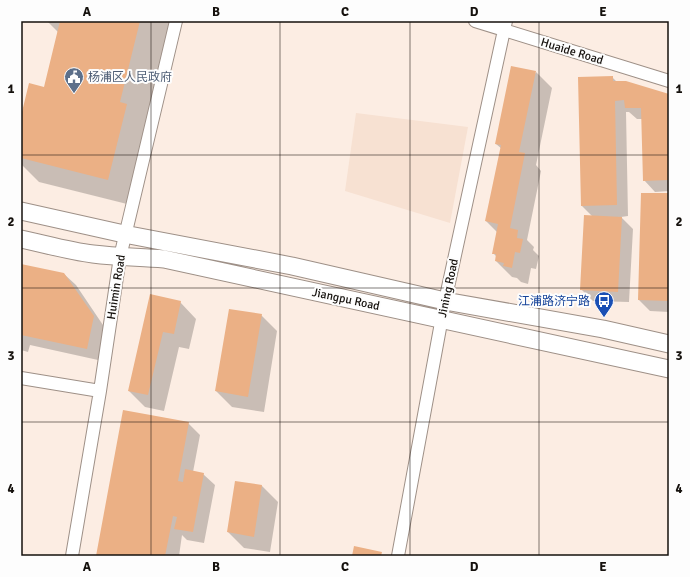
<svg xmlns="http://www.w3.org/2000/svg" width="690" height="577" viewBox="0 0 690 577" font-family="Signika,'Noto Sans SC',sans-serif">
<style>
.built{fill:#f7e1d2}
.shadow{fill:#0003}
.building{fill:#ebb085}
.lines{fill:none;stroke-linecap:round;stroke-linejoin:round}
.street-casing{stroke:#9e9087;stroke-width:14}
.secondary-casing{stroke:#9e9087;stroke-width:19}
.street{stroke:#fff;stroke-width:12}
.secondary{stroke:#fff;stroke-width:17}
.grid{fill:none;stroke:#15110d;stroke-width:1;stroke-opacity:0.55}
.labels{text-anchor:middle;stroke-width:4;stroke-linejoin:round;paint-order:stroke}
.street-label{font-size:12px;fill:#15110d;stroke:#fdfdfd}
.service-label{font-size:12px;fill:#4e5e75;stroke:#fdfdfd;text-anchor:start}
.transit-label{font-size:12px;fill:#164399;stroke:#fdfdfd;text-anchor:end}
.neatline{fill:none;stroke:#15110d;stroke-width:1.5}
.grid-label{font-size:13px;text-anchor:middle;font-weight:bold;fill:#15110d}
</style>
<rect width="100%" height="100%" fill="#fcede3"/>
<path class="built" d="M356 113 468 127 450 223 345 191Z"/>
<path class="shadow" d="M47 21H173L135 206 39 182 21 164V120L45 88 58 32Z
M536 72 552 88 536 165 541 171 527 240 534 247 533 250 539 256 536 269 531 268 528 284 521 282 517 278 512 277 496 261 497 257 493 253 497 232 486 221 502 149 496 144Z
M612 77 617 82 669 95V191L655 192 644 180 642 119H637L629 112H626L628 216 621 217 633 229 629 302 593 301 581 289 592 216 582 206 579 78Z
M669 194V312L650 311 639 300Z
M21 265 64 274 76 285 105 328 98 360 30 345 28 352 21 350Z
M151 296 180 302 196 319 189 349 179 347 164 411 145 407 129 391Z
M261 315 277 331 264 412 232 407 216 391Z
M188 423 200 435 193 472 203 474 215 485 204 543 187 540 182 535 179 556H97Z
M236 482 262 486 278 502 270 552 244 548 228 532Z"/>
<path class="building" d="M60 21H140L120 102 127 104 108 180 21 158V116L29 83 44 87Z
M511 66 536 71 519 152 525 153 510 228 518 230 517 238 523 239 520 253 515 252 512 268 503 266 504 263 495 261 496 254H492L498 224 485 221 501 145 495 144Z
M613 76V81H626L669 94V180L643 181 641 108H625L624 100 615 101 617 205 581 206 578 77Z
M641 193H669V301L638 300Z
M584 215 622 217 618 292 580 290Z
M21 264 64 273 94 316 87 349 21 335Z
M150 294 181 301 174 334 163 332 148 395 128 391Z
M229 309 262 314 248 397 215 391Z
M123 410 189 422 178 481 183 482 185 469 204 473 193 532 174 529 177 517 173 516 165 556H96Z
M235 481 262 485 254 537 227 532Z
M354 546 382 552 381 556H352Z"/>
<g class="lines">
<defs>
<path id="street" d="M475 21 669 81
M21 378 100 391
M72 556 100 391 120 257 176 21
M398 556 445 301 506 21"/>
<path id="secondary" d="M21 211 124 234 292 266 445 301 603 329 669 344
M21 239C45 244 69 251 93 254 117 257 140 257 164 259L669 369"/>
</defs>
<use href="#street" class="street-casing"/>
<use href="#secondary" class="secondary-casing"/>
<use href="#street" class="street"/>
<use href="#secondary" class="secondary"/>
</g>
<path class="grid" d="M151 21V556M280 21V556M410 21V556M539 21V556M21 155H669M21 288H669M21 422H669"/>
<defs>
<symbol id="civic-pin" viewBox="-11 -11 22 30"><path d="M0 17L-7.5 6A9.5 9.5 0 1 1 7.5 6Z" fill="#5c6f8a" stroke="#fdfdfd"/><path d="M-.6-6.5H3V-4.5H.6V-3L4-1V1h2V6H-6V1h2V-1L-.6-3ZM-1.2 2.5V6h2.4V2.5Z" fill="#fff"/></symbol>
<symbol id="bus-pin" viewBox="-11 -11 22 30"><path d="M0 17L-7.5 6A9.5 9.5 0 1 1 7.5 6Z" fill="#1a4fb4" stroke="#fdfdfd"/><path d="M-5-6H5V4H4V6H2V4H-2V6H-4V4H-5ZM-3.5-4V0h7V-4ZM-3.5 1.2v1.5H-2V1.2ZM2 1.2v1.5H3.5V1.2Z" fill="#fff"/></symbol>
</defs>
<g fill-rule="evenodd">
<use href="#civic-pin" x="63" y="66" width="22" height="30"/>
<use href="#bus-pin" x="593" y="290" width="22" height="30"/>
</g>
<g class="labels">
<g class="street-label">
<text transform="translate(572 51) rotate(17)" y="4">Huaide Road</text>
<text transform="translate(116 287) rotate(-81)" y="4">Huimin Road</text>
<text transform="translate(448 288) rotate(-78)" y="4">Jining Road</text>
<text transform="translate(346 299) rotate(12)" y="4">Jiangpu Road</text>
</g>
<g class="service-label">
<text x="88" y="81">杨浦区人民政府</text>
</g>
<g class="transit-label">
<text x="590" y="305">江浦路济宁路</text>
</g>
</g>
<rect width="690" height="577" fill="none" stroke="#fdfdfd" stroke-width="44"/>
<rect x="22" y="22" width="646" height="533" class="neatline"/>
<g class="grid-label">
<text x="87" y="16">A</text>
<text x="216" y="16">B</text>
<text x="345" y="16">C</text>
<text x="474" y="16">D</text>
<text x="603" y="16">E</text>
<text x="11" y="93">1</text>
<text x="679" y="93">1</text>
<text x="11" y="226">2</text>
<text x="679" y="226">2</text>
<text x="11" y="360">3</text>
<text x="679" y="360">3</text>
<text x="11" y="493">4</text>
<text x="679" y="493">4</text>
<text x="87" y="571">A</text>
<text x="216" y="571">B</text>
<text x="345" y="571">C</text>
<text x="474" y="571">D</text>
<text x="603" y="571">E</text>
</g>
</svg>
